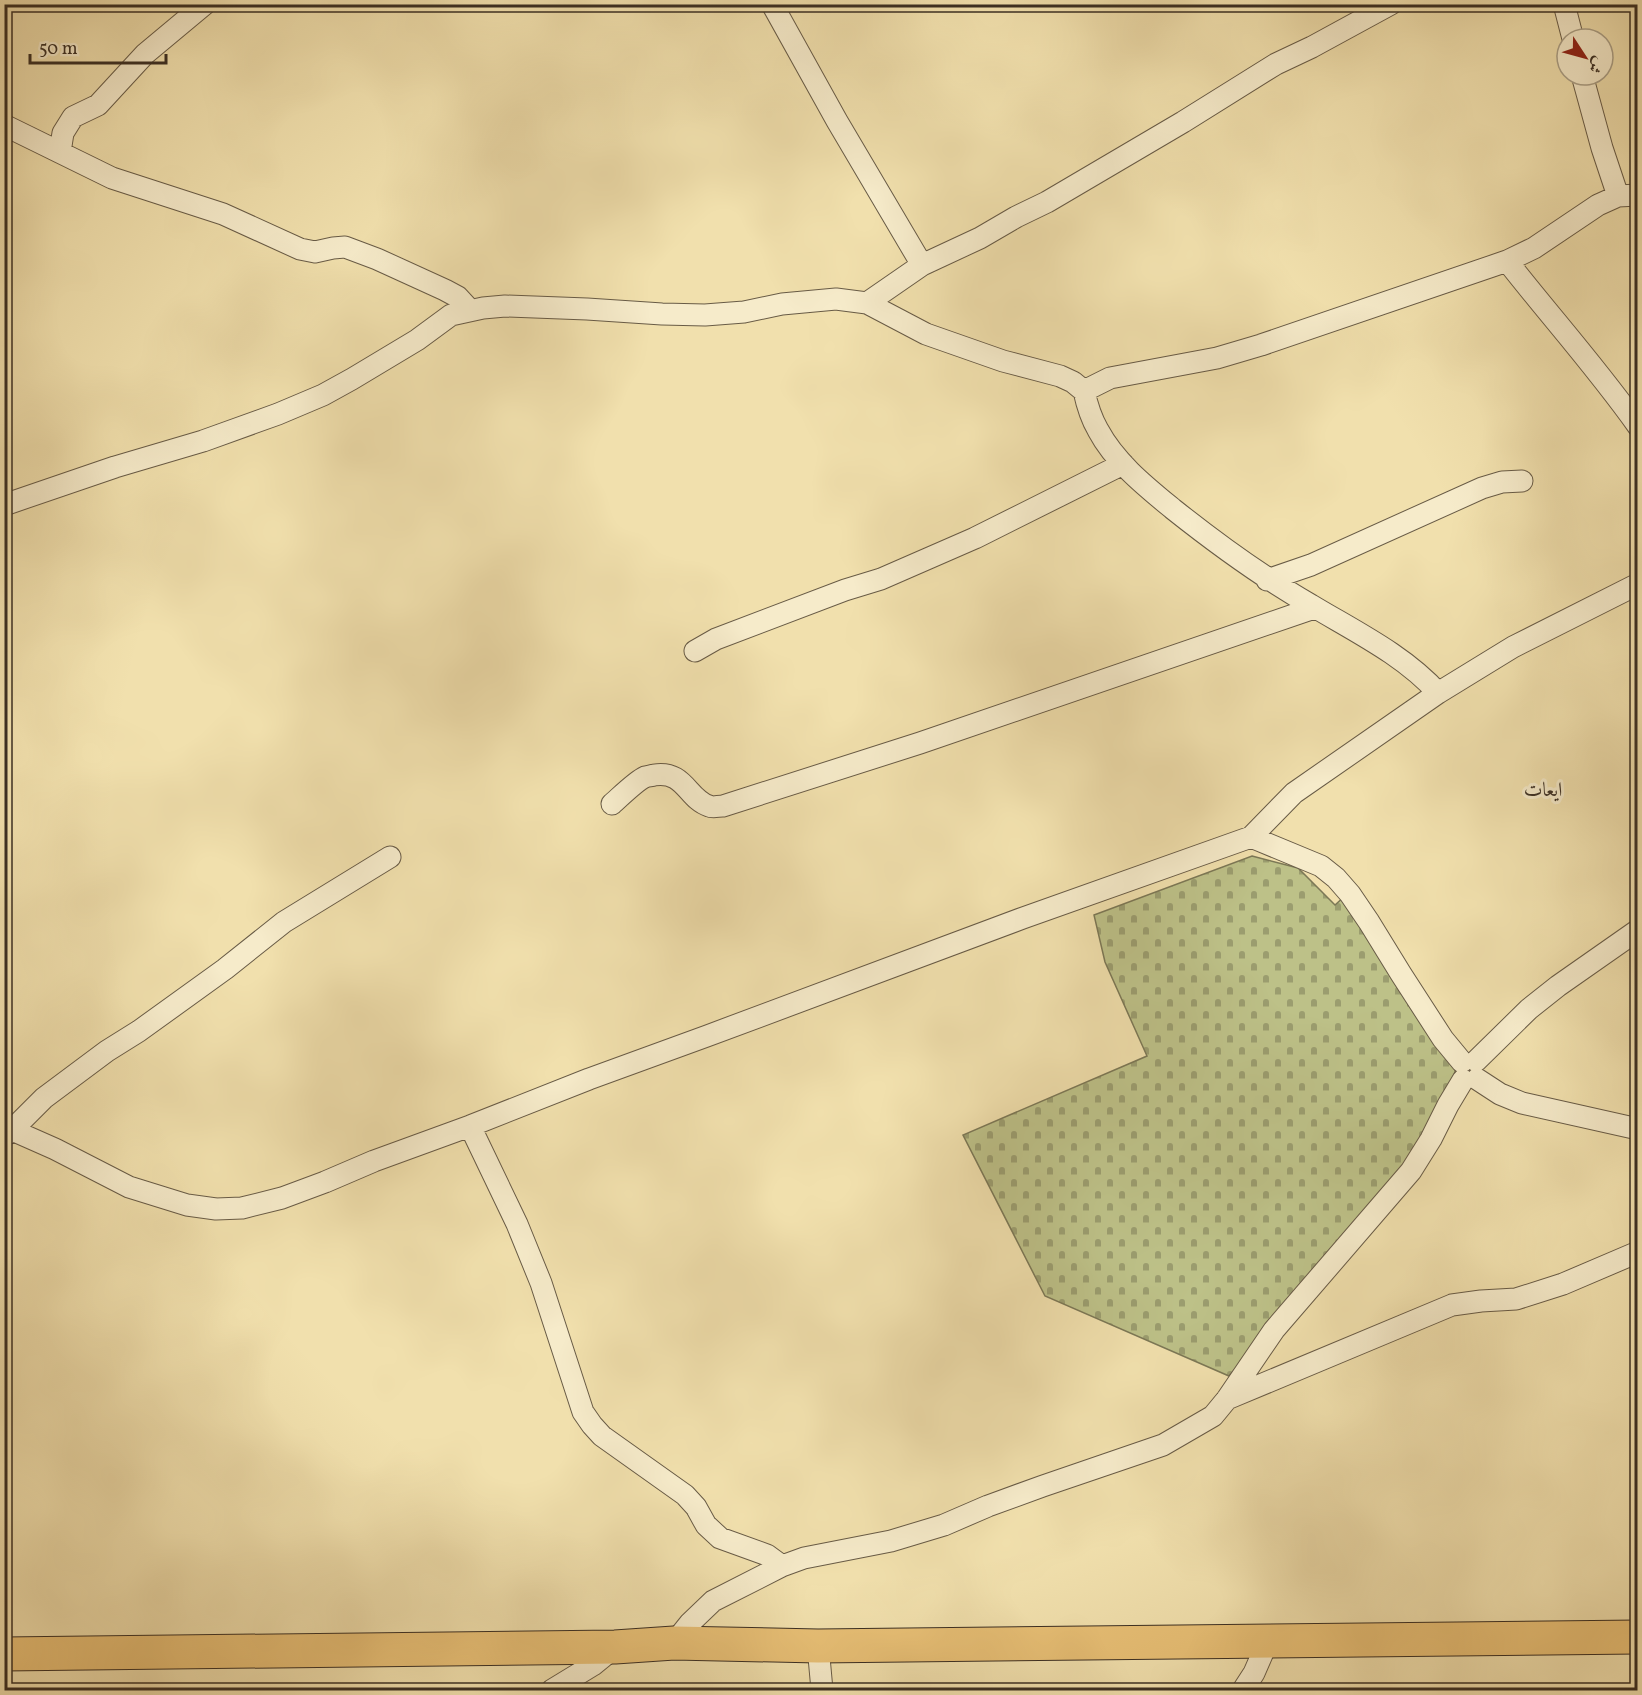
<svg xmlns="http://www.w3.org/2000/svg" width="1642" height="1695" viewBox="0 0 1642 1695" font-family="Vollkorn,Amiri,serif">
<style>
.cemetery{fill:url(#cemetery-stones);stroke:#7c7856;stroke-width:1.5}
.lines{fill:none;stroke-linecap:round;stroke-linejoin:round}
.minor-casing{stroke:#685b46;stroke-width:23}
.primary-casing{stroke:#3b2f23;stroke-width:35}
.minor{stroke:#f6ebca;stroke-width:21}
.primary{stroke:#e8c076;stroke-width:33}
.labels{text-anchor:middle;stroke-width:6;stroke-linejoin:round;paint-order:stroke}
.quarter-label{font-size:20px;fill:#3b2f23;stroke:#f6ebca}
</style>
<defs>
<pattern id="cemetery-stones" width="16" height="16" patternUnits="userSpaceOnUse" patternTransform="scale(1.5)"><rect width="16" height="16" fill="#bdc188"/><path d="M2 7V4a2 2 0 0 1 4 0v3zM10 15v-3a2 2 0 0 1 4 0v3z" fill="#9b9d6f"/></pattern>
</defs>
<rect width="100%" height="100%" fill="#f1e0ad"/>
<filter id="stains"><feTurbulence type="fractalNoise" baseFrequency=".00333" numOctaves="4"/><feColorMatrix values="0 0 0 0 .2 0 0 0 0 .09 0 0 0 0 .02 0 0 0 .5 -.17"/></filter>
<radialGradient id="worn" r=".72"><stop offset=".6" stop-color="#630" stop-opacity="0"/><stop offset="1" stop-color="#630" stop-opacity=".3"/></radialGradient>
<path class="cemetery" d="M1252 856 1298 868 1335 905 1345 896 1456 1069 1432 1134 1329 1262 1229 1376 1045 1296 963 1135 1147 1056 1105 962 1094 915Z"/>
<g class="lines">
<defs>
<path id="minor" d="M772 4 837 121 922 265
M1564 4 1573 39
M1582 75 1602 148 1618 196
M4 125 112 178 223 214 300 249 315 252 333 248 345 247 377 259 445 290 458 297 470 310
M60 152 63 133 73 117 98 105 145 54 205 4
M1507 261C1550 316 1597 368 1638 426
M867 303 922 265 980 238 1016 217 1047 202 1183 122 1276 64 1312 47 1391 4
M1084 391 1110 378 1217 358 1261 345 1507 261 1534 248 1598 205 1618 196 1638 195
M4 505 115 467 203 441 278 414 323 395 352 379 417 340 451 315 483 308 505 306 587 309 662 314 705 315 744 312 782 304 836 299 867 303 926 334 1003 361 1060 376 1073 382 1084 391C1087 405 1091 418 1098 430 1115 462 1145 486 1173 509 1217 544 1262 577 1311 605 1354 631 1404 655 1438 693L1294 793 1251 837
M1267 580 1311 565 1482 488 1502 482 1522 481
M695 651 716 639 845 590 881 579 975 538 1123 464
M1438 693 1513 647 1634 586
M612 804C620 797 636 781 645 777 648 776 651 776 654 775 685 770 687 799 709 806 713 808 718 806 723 806L920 743 1314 608
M1476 1061 1529 1009 1558 986 1638 930
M1477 1079 1500 1094 1522 1103 1638 1129
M470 1126 517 1224 541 1283 583 1412 592 1425 602 1436 685 1495 696 1507 706 1525 720 1538 767 1555 782 1566
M12 1130 44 1098 107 1051 139 1031 225 969 284 922 390 857
M4 1136 12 1130 55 1149 129 1187 187 1205 216 1209 242 1208 282 1198 325 1182 374 1161 470 1126 589 1079 707 1036 1023 918 1251 837 1321 866 1336 878 1350 894 1369 922 1401 974 1443 1039 1462 1062
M1227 1399 1452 1305 1481 1301 1516 1299 1563 1284 1638 1252
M674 1643 690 1623 713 1601 782 1566 804 1558 891 1541 944 1525 988 1506 1043 1486 1163 1445 1213 1416 1227 1399 1274 1330 1411 1171 1431 1139 1448 1105 1463 1080
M818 1646 822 1690
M552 1690 593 1665 615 1647
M1243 1690 1254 1673 1268 1641"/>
<path id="primary" d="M4 1654 615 1647 674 1643 818 1646 1638 1637"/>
</defs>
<use href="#minor" class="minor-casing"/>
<use href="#primary" class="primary-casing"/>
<use href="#minor" class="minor"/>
<use href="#primary" class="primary"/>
</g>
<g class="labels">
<g class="quarter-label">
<text x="1543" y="796">ايعات</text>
</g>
</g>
<rect width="1642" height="1695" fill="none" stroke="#f1e0ad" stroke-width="24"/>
<rect x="6" y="6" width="1630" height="1683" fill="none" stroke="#3b2f23" stroke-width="3"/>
<rect x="12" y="12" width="1618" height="1671" fill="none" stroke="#3b2f23" stroke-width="1.5"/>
<g transform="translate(1585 57) rotate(126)"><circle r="28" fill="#f6ebca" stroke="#aba087" stroke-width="1.5"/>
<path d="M0-4.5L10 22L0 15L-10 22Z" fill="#8f2418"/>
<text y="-9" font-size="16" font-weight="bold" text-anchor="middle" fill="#3b2f23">ش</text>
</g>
<path d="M30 54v9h136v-9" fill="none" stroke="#3b2f23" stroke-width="3"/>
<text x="39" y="54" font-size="18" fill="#3b2f23" stroke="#f6ebca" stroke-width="4.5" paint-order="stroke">50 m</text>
<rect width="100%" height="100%" filter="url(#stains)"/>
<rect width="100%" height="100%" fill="url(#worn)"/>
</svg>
